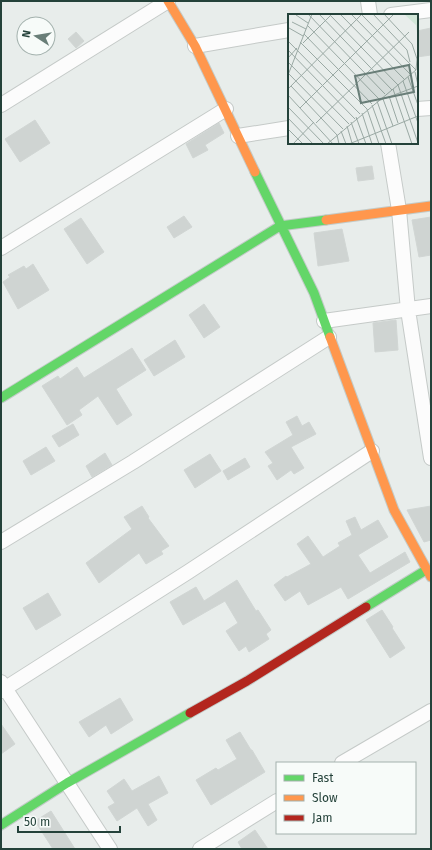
<svg xmlns="http://www.w3.org/2000/svg" width="432" height="850" viewBox="0 0 432 850" font-family="'Fira Sans',sans-serif">
<style>
.building{fill:#cfd4d2;stroke:#d1d6d4}
.lines{fill:none;stroke-linecap:round;stroke-linejoin:round}
.street-casing{stroke:#c5cac8;stroke-width:16}
.fast-casing{stroke:#c3cbc8;stroke-width:11}
.slow-casing{stroke:#c3cbc8;stroke-width:11}
.jam-casing{stroke:#c3cbc8;stroke-width:11}
.street{stroke:#fcfcfc;stroke-width:14}
.fast{stroke:#63d668;stroke-width:9}
.slow{stroke:#ff974d;stroke-width:9}
.jam{stroke:#b3261e;stroke-width:9}
.inset-road{fill:none;stroke:#9aa9a4;stroke-width:1}
.view{fill:#697e78;fill-opacity:0.15;stroke:#697e78;stroke-width:2}
.inset-edge{fill:none;stroke:#24423a;stroke-width:2}
</style>
<rect width="100%" height="100%" fill="#e8edeb"/>
<path class="building" d="M431 28V55L417 57V31Z
M76 32 84 41 76 48 68 39Z
M35 120 50 143 20 162 5 139Z
M219 123 224 133 205 145 208 150 193 158 186 144Z
M372 166 374 179 358 181 356 168Z
M184 216 192 227 174 238 167 227Z
M431 217V255L419 257 412 220Z
M81 218 104 252 87 264 64 229Z
M342 229 349 261 318 266 314 233Z
M33 264 49 290 18 309 3 282 10 277 8 275 24 266 26 269Z
M204 304 220 327 204 338 189 315Z
M396 320 398 350 375 352 373 323Z
M175 340 185 357 154 376 144 360Z
M132 348 146 370 116 389 132 415 117 425 98 396 79 410 82 415 67 425 42 386 58 376 60 379 77 367 84 378Z
M297 416 302 426 309 422 316 434 291 447 304 468 294 474 291 470 277 480 268 466 273 463 265 452 293 435 286 422Z
M73 424 79 435 59 447 52 436Z
M46 447 55 461 31 475 23 461Z
M105 453 112 465 92 477 86 466Z
M210 454 221 471 195 488 184 470Z
M245 458 250 467 228 480 223 471Z
M142 506 149 517 148 518 169 546 161 551 163 554 146 564 139 553 99 583 86 563 132 529 124 517Z
M431 506V540L424 542 407 510Z
M355 517 361 530 378 520 388 537 358 555 370 573 405 552 410 562 348 599 341 587 308 605 300 591 285 601 274 585 286 576 287 577 311 564 297 544 308 536 323 557 340 546 338 543 352 535 346 521Z
M237 580 256 611 258 610 271 630 266 634 269 639 249 652 246 646 239 651 226 631 238 623 225 601 183 625 170 602 196 587 204 601Z
M48 593 61 615 36 630 23 608Z
M382 610 393 627 392 628 405 648 390 658 366 620Z
M120 698 133 720 111 734 106 725 89 737 79 722Z
M1 724 15 744 1 754Z
M240 732 251 750H252L265 772 211 805 196 780 216 768 218 770 237 759 226 740Z
M159 776 168 793 148 804 157 820 148 826 137 808 117 821 108 807 115 803 107 791 124 779 132 791Z
M51 811 75 849H53L35 821Z
M255 830 268 849H242L238 842Z"/>
<g class="lines">
<defs>
<path id="street" d="M368 1 370 15
M391 15 431 10
M195 46 289 30
M1 105 168 1
M417 109 431 108
M238 136 289 128
M388 143 399 210 408 310 431 458
M1 248 226 109
M324 321 431 306
M1 542 133 462 329 337
M1 682 110 849
M1 691 188 572 372 451
M342 763 431 711
M200 849 277 801"/>
<path id="fast" d="M255 172 314 293 330 337
M1 398 280 226 326 220
M366 607 426 570
M1 825 67 783 190 713"/>
<path id="slow" d="M168 1 195 46 255 172
M326 220 431 206
M330 337 394 510 431 577"/>
<path id="jam" d="M190 713 247 681 366 607"/>
</defs>
<use href="#street" class="street-casing"/>
<use href="#fast" class="fast-casing"/>
<use href="#slow" class="slow-casing"/>
<use href="#jam" class="jam-casing"/>
<use href="#street" class="street"/>
<use href="#fast" class="fast"/>
<use href="#slow" class="slow"/>
<use href="#jam" class="jam"/>
</g>
<g transform="translate(288 14)">
<rect width="130" height="130" fill="#e8edeb"/>
<path d="M116 0H130V26L128 11Z" fill="#d1e6d8"/>
<path class="inset-road" d="M20 0 97 80M31 0 104 76M41 0 110 71 130 129M52 0 117 66M63 0 123 61M85 0 119 36 122 48M8 1 20 9M74 1 128 56M4 8 18 15M19 11 91 85M1 14 15 22M16 20 84 90M0 27 72 100M12 28 79 95 91 130M15 29 42 2M0 36 67 105M0 44 9 34M0 48 61 110M127 58 130 71M0 59 55 115M0 61 24 0M120 63 130 91M115 67 130 109M3 72 49 121 51 130M0 75 74 0M105 75 124 130M0 81 45 130M101 82 110 109M95 85 105 112M89 87 104 130M90 87 130 72M84 91 98 130M0 93 36 130M12 94 106 0M74 99 84 130M68 103 78 130M0 104 25 130M63 108 71 130M28 109 121 18M59 112 64 129M0 115 15 130M53 117 58 130M5 130 26 108M39 130 128 56 129 45 124 30 96 0M61 130 130 102"/>
<path class="view" d="M121 51 126 78 73 89 67 62Z"/>
<rect width="130" height="130" class="inset-edge"/>
</g>
<rect width="432" height="850" fill="none" stroke="#24423a" stroke-width="4"/>
<rect x="276" y="762" width="140" height="72" fill="#f7fbf9" stroke="#a3b1ad"/>
<rect x="284" y="775" width="20" height="6" fill="#63d668" stroke="#a3b1ad"/>
<text x="312" y="782" font-size="12" fill="#24423a">Fast</text>
<rect x="284" y="795" width="20" height="6" fill="#ff974d" stroke="#a3b1ad"/>
<text x="312" y="802" font-size="12" fill="#24423a">Slow</text>
<rect x="284" y="815" width="20" height="6" fill="#b3261e" stroke="#a3b1ad"/>
<text x="312" y="822" font-size="12" fill="#24423a">Jam</text>
<g transform="translate(36 36) rotate(282)"><circle r="19" fill="#f7fbf9" stroke="#a3b1ad"/>
<path d="M0-3L7 15L0 10L-7 15Z" fill="#697e78"/>
<text y="-6" font-size="11" font-weight="bold" text-anchor="middle" fill="#24423a">N</text>
</g>
<path d="M18 826v6h102v-6" fill="none" stroke="#24423a" stroke-width="2"/>
<text x="24" y="826" font-size="12" fill="#24423a" stroke="#f7fbf9" stroke-width="3" paint-order="stroke">50 m</text>
</svg>
